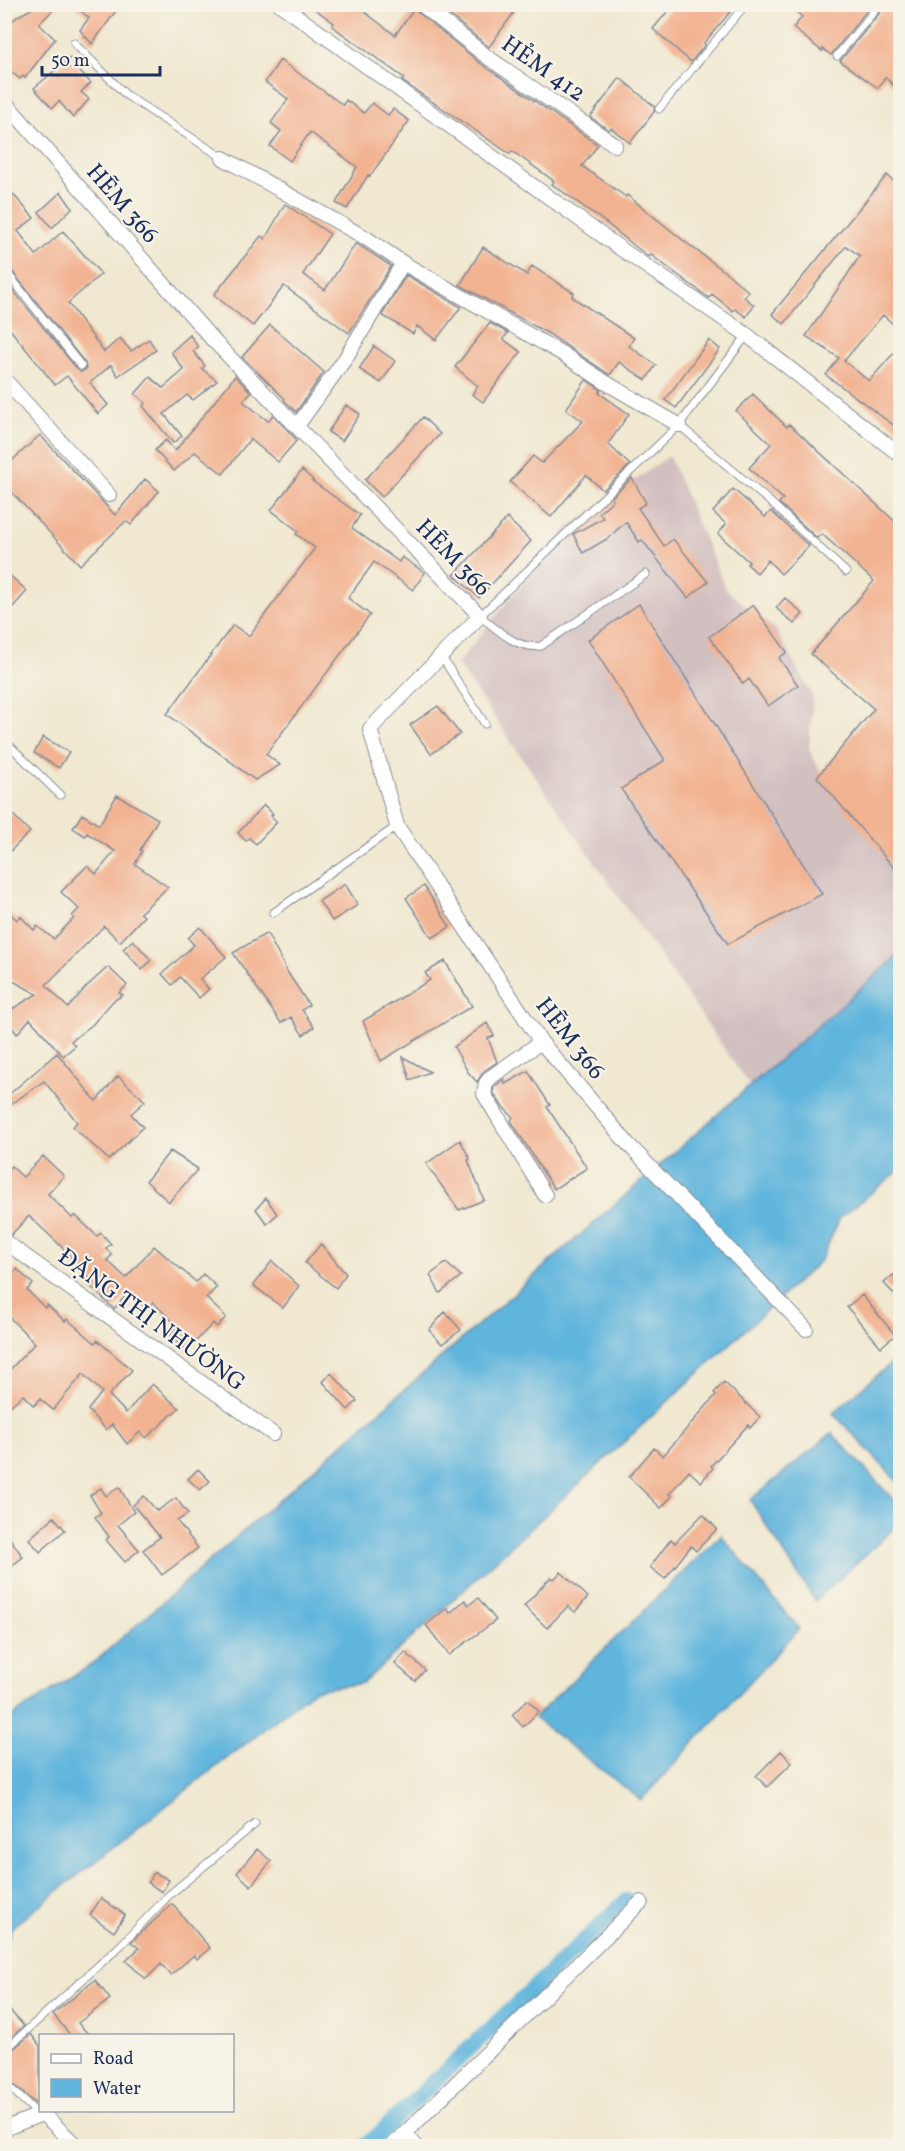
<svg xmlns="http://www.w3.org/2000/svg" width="905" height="2151" viewBox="0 0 905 2151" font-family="Vollkorn,serif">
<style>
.industrial{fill:#d2bfc0}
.water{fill:#61b5dd;stroke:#3e729e;stroke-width:1.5}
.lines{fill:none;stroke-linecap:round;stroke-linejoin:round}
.canal{stroke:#61b5dd;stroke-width:16}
.building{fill:#f2b392}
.lane-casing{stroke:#868c97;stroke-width:9}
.street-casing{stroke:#868c97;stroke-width:16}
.lane{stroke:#fff;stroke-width:7}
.street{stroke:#fff;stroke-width:14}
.labels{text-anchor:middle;stroke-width:4.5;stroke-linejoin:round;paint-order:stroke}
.street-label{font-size:24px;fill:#1b2f5e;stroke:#f7f3e8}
</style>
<rect width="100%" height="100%" fill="#f7f3e8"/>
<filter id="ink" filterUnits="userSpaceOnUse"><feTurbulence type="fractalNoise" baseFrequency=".0167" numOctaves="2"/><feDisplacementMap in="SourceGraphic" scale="12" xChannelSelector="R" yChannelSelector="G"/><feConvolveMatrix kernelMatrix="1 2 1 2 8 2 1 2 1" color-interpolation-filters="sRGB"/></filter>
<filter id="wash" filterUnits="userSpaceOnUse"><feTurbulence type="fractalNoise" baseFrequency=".008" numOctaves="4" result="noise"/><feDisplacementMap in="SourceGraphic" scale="24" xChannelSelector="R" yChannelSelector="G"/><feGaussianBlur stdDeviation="1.35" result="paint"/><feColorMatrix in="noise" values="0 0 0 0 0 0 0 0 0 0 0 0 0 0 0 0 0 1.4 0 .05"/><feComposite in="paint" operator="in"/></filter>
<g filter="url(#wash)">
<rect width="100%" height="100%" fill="#f0e8d0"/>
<path class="industrial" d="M669 456 726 590 776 630 813 697 809 749 833 795 900 858V954L750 1086 457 664 566 529Z"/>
<path class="water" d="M900 954V1170L840 1218 821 1260 363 1683 314 1690 12 1927 5 1946V1721L91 1665Z
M895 1360 900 1364V1484L833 1413Z
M832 1433 900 1507V1523L815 1601 750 1500Z
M721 1535 799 1629 641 1800 534 1718Z"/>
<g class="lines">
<path class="canal" d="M366 2146 626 1901"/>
</g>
<g id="blocks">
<path class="building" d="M41 4H59L39 24 55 39 25 78 23 76 20 79 4 66V28L18 16Z
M73 4H121L92 44 80 30 89 18Z
M308 4H354L395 35 414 9 480 63 598 145 582 166 626 197 627 195 684 241 728 274 749 292 744 297 754 305 746 317 735 309 733 311 712 294 709 298 651 255 649 257 645 254 601 219 552 184 554 181 512 151 510 154 402 81 404 78 332 26 334 23Z
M436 4H520L489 47Z
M676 4H737L704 43 705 45 691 62 653 29 667 12Z
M788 4H863L868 9 831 55 823 49 822 51 793 28 802 17Z
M887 4H900V92L885 77 878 88 840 61Z
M70 58 80 68 78 70 91 83 81 92 89 99 73 118 59 101 52 108 34 88Z
M280 60 343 105 346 100 364 113 372 103 388 115 393 109 409 121 370 176 368 175 347 209 336 203 357 167 310 132 290 161 270 146 281 131 271 123 288 99 265 82Z
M620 78 654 106V112L630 143 611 128 609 130 590 117Z
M887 175 900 187V330L883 315 844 361 869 381 900 346V430L826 375 839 358 806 336 860 256 846 246 784 324 772 314Z
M4 184 34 218 18 231 36 255 63 231 101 274 68 303 104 352 120 338 131 351 149 339 156 350 118 376 111 365 90 383 108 405 98 414 67 376 55 385 4 322V279L77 369 81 372 86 369 85 363 8 266 4 264Z
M61 192 72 208 52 228 39 212Z
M285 204 330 234 303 274 325 290 356 243 391 266 349 333 284 286 253 326 214 295 261 236 265 239Z
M483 247 527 275 532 266 574 293 572 297 634 338 629 346 656 365 646 380 619 362 610 375 549 334 460 285Z
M406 275 461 307 436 340 417 326 413 334 382 315Z
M490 323 508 333 503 339 521 352 483 402 472 394 478 386 455 367Z
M270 325 324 372 296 412 284 400 285 399 242 357Z
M190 335 198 347 193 351 205 366 202 369 217 381 193 400 187 395 164 414 182 436 173 443 143 406 146 403 135 394 150 377 163 388 184 370 171 352Z
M709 340 720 349 676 408 665 400Z
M374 346 395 361 381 383 359 369Z
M235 376 251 392 243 401 268 421 273 415 297 440 278 462 250 439 223 474 195 452 174 471 155 450 166 440 175 451Z
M586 380 601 390 599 393 629 414 608 444 630 465 603 490 586 475 551 517 510 482 533 456 542 463 583 421 566 409Z
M753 394 787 427 789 424 900 526V875L817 777 874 709 811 654 874 581 822 534 817 538 779 503 783 499 749 468 771 444 736 411Z
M346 405 360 414 342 441 328 432Z
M423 417 440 434 382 497 365 480Z
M40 435 115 515 145 479 159 491 131 525 126 521 80 565 4 484V468Z
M302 470 313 480 312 481 360 515 352 528 399 562 402 557 425 573 413 590 374 562 348 598 370 615 266 754 280 765 255 780 167 714 233 625 249 636 315 548 296 534 298 531 271 510Z
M632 478 646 503 638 508 664 546 673 539 708 582 688 598 642 540 639 542 626 522 607 539 583 553 573 534 603 518 599 513 613 500 611 498Z
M733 489 765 517 771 511 809 546 781 574 768 560 757 573 747 564 749 562 718 534 726 524 713 512Z
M507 518 531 541 479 598 454 575Z
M4 570 27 591 13 607 4 598Z
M785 598 803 614 794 624 776 608Z
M639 604 822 894 728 944 621 789 665 760 588 640Z
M753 605 787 652 779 658 798 685 768 706 749 679 743 684 709 637Z
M438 706 460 734 431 754 410 725Z
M43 737 69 752 59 768 34 753Z
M117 795 158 819 140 850 142 851 135 864 168 887 140 913 144 916 120 942 104 926 46 985 68 1008 86 987 108 967 127 985 119 993 123 995 113 1001 92 1025 71 1041 75 1046 63 1056 30 1019 17 1034 4 1017V1014L37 994 4 976V908L17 920 20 916 34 930 37 926 54 939 74 918 72 916 79 909 61 892 87 866 96 874 115 851 87 833 85 836 73 828 82 814 99 825Z
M264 805 273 814 271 816 277 822 256 844 249 838 246 841 238 833Z
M12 814 30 832 4 857V822Z
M345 884 358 905 332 921 319 901Z
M424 886 450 927 432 938 406 898Z
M200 927 226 957 200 979 209 989 199 998 180 977 172 985 162 974 194 945 188 938Z
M267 933 288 973 309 1005 302 1010 314 1027 303 1035 291 1017 281 1023 233 953Z
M133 940 151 960 142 970 123 949Z
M445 961 472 1006 381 1061 363 1021 430 980 425 973Z
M487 1023 494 1036 488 1038 497 1062 484 1071 477 1082 468 1072 454 1047Z
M57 1053 96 1101 118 1076 145 1101 131 1114 143 1127 109 1160 73 1127 77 1122 44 1081 11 1104 6 1097Z
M403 1057 430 1072 410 1080Z
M528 1071 550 1105 547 1107 587 1168 554 1189 511 1121 513 1117 502 1106 493 1092 494 1087 504 1079 505 1084Z
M460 1140 470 1159 468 1160 484 1200 459 1210 426 1164Z
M170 1151 198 1169 169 1202 146 1181Z
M43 1156 64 1176 48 1194 72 1218 75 1215 97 1236 101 1233 111 1244 106 1248 112 1255 107 1260 126 1278 154 1246 196 1282 203 1274 217 1287 206 1298 226 1317 217 1327 213 1323 186 1352 170 1334 178 1327 153 1302 147 1309 129 1292 114 1309 90 1286 93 1283 59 1244 29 1216 11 1235 4 1229V1173L11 1166 23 1177Z
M266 1198 277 1214 267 1224 256 1209Z
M321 1244 346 1274 336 1288 305 1263Z
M272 1261 299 1286 283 1308 253 1285Z
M446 1263 461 1276 440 1293 430 1275Z
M17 1269 33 1284 27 1290 45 1308 47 1305 65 1321 67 1319 95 1343 97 1340 132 1370 109 1395 126 1413 152 1384 179 1408 146 1438 140 1432 127 1444 112 1424 106 1430 88 1410 102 1392 83 1374 53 1410 40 1399 34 1406 23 1395 4 1411V1376L35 1343 4 1312V1282Z
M893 1275 900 1282V1301L884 1283Z
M862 1295 895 1335 881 1347 847 1307Z
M445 1312 461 1330 442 1344 429 1330Z
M331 1373 357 1401 348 1410 323 1382Z
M724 1382 760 1417 750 1428 748 1425 711 1466 713 1468 701 1482 689 1471 669 1494 672 1496 661 1508 629 1477 654 1448 663 1456 716 1395 714 1393Z
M198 1469 210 1481 200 1490 188 1479Z
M119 1487 134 1512 118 1525 139 1550 125 1562 106 1540 109 1537 95 1517 101 1513 90 1495 101 1488 106 1496Z
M144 1496 157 1511 176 1498 188 1514 177 1521 198 1548 162 1575 143 1550 160 1537 133 1505Z
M703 1514 717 1529 696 1551 691 1546 665 1579 650 1567 671 1539 675 1543Z
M54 1517 65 1530 40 1552 29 1539Z
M4 1530 23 1557 4 1572Z
M561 1572 588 1597 575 1612 568 1606 547 1628 524 1606 551 1577 554 1579Z
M478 1598 496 1620 449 1655 426 1625 447 1608 450 1613 465 1600 469 1605Z
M405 1652 425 1670 415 1681 395 1664Z
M527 1700 539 1711 523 1727 512 1715Z
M781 1751 792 1763 767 1787 756 1776Z
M257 1849 271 1861 251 1886 237 1873Z
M154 1872 169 1880 162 1892 148 1883Z
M101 1898 125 1915 114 1932 90 1915Z
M172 1904 210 1948 197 1959 194 1955 171 1975 161 1964 146 1979 126 1961 139 1948 131 1942Z
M95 1980 110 1999 78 2023 90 2036H71L53 2014Z
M4 2004 24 2026 4 2043Z
M31 2034 40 2046V2106H38L4 2076V2057Z"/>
</g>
</g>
<g filter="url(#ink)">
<use href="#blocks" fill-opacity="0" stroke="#868c97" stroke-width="1.5"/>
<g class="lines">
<defs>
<path id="lane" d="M74 43 126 95 223 158
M837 56 880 4
M659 109 746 4
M4 269 81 366
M747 335 679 425 769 501 846 572
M646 574 541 646C517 650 498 630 480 616L679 425
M441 656 485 724
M4 740 60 795
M273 913 397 826
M4 2051 121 1945 169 1895 255 1824
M4 2082 39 2115"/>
<path id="street" d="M280 4 621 249 747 335 900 455
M421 4 486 56 615 145
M4 101 212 339 480 616 370 729 397 826 541 1042 628 1144 806 1329
M223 158 366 238 403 263 561 353 608 384 679 425
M4 379 109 495
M297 426 345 359 403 263
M541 1042 491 1077 486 1083 484 1094 545 1195
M4 1241 273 1434
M4 2129 39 2115H44L77 2146
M406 2134 416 2146
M392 2146 641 1902"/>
</defs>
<use href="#lane" class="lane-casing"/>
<use href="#street" class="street-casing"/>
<use href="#lane" class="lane"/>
<use href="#street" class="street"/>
</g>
</g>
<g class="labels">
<g class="street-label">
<text transform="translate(544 68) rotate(35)" y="8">HẺM 412</text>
<text transform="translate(123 203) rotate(49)" y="8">HẼM 366</text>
<text transform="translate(454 557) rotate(46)" y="8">HẼM 366</text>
<text transform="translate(571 1038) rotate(52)" y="8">HẼM 366</text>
<text transform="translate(152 1319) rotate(36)" y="8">ĐẶNG THỊ NHƯỜNG</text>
</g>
</g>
<rect width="905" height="2151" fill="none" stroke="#f7f3e8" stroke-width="24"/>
<rect x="39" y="2034" width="195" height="78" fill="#f7f3e8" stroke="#9fa5b1" stroke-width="1.5"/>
<rect x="51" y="2054" width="30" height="9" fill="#ffffff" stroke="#9fa5b1" stroke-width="1.5"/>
<text x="93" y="2064" font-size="18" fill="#1b2f5e">Road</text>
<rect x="51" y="2079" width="30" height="18" fill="#61b5dd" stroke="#9fa5b1" stroke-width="1.5"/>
<text x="93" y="2094" font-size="18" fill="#1b2f5e">Water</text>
<path d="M42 66v9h118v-9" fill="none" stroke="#1b2f5e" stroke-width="3"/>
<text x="51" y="66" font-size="18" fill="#1b2f5e" stroke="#f7f3e8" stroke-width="4.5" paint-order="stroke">50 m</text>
</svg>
